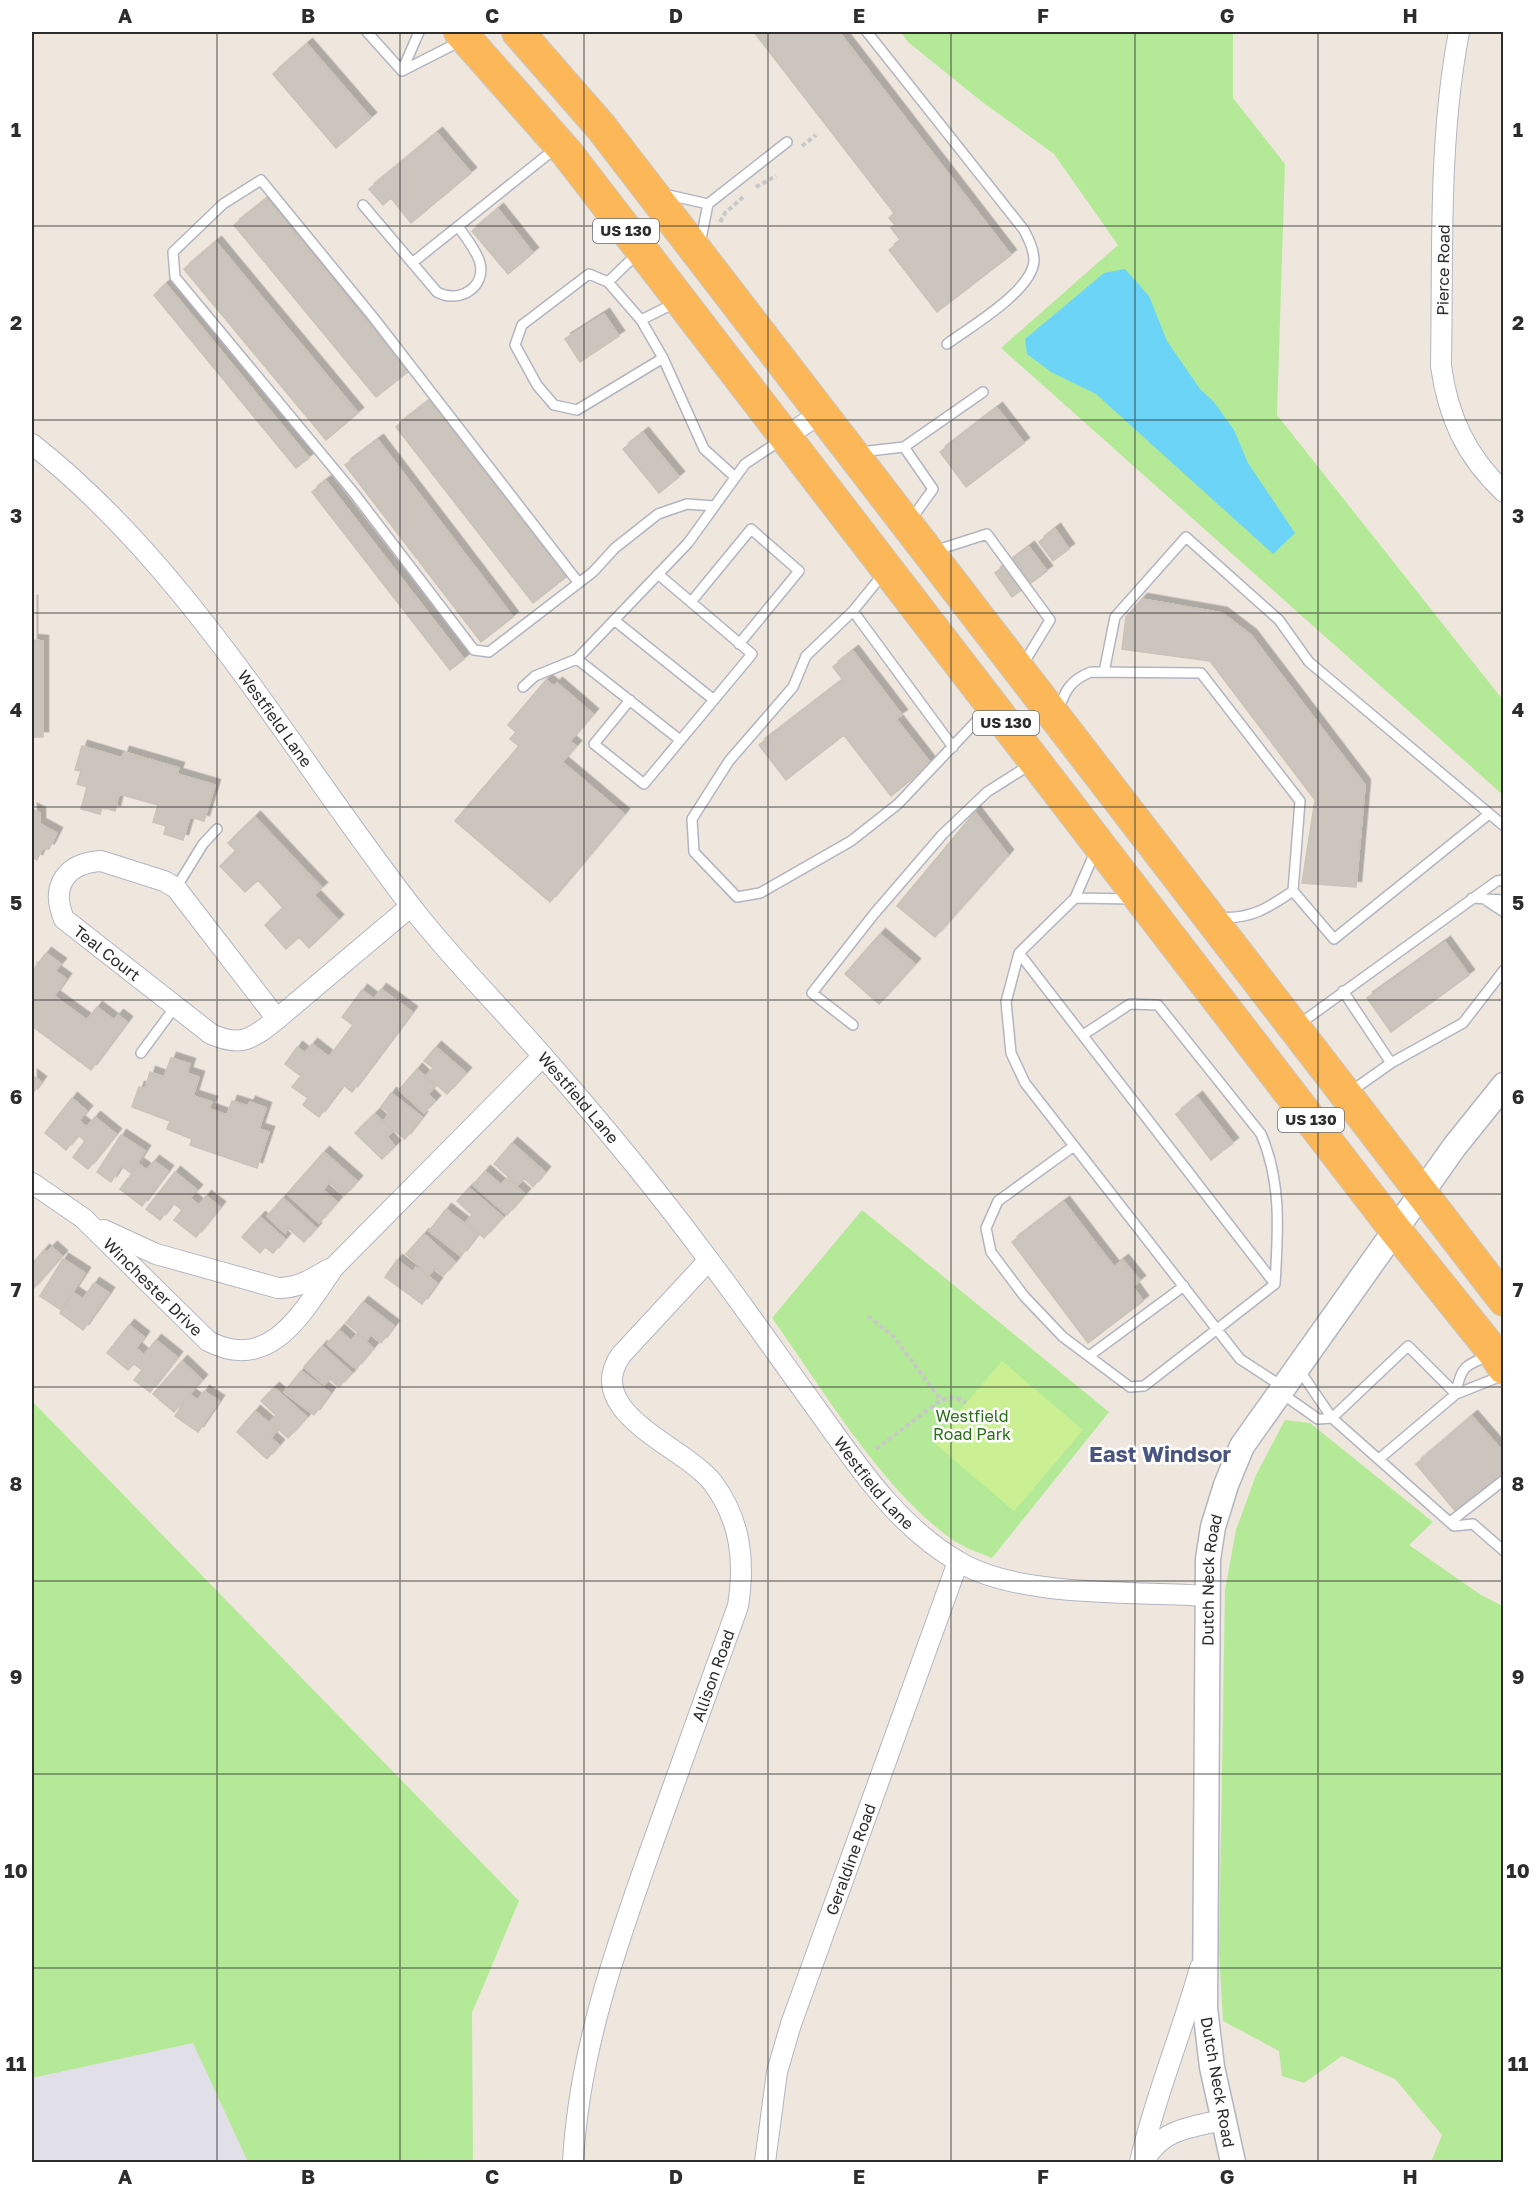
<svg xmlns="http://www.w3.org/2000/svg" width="1535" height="2194" viewBox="0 0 1535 2194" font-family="'Golos Text',sans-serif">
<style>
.industrial{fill:#e1dfe7}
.green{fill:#b4e997}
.pitch{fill:#caf093}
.water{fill:#6bd4f7}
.building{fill:#cbc5bd;stroke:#cbc3b7;stroke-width:1.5;filter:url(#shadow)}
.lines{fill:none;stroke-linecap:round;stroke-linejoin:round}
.service-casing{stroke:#b2b5c1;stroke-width:12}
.minor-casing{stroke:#b2b5c1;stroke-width:22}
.tertiary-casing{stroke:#b2b5c1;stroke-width:27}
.trunk-casing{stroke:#c8c8c8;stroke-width:34}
.path{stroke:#c8c8c8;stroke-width:4;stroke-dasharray:4.5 3;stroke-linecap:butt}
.service{stroke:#fff;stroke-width:9}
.minor{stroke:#fff;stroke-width:20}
.tertiary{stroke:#fff;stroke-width:24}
.trunk{stroke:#fcb858;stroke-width:32}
.grid{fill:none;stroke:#2d2d2d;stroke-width:1.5;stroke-opacity:0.55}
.labels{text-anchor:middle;stroke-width:5;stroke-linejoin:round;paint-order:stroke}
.shield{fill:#fff;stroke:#6c6c6c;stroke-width:1.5}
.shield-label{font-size:15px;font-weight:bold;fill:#2d2d2d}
.street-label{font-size:16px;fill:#2d2d2d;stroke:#fff}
.park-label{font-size:16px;fill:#2a7016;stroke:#fff}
.district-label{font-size:22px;font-weight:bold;fill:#495481;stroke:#fff}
.neatline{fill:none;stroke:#2d2d2d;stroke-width:2}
.grid-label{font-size:20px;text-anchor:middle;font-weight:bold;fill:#2d2d2d}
</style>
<defs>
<filter id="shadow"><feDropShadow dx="5.5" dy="-5.5" stdDeviation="0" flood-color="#0004"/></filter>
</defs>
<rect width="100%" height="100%" fill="#efe7de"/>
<path class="industrial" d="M193 2043 248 2162H32V2078Z"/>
<path class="green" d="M901 32H1233V98L1285 164 1277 415 1503 700V795L1001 348 1118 245 1054 154 981 101 908 42Z
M862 1210 1109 1412 992 1558C978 1552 962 1547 950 1538 879 1486 823 1389 772 1318Z
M32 1401 519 1901 472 2013 473 2162H248L193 2043 32 2078Z
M1285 1420 1310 1423 1433 1522 1409 1545 1481 1595 1503 1606V2162H1431L1442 2135 1395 2079 1342 2056 1304 2083 1282 2076 1279 2051 1223 2021 1219 1952 1225 1590 1236 1530 1256 1475Z"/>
<path class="pitch" d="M1002 1361 1083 1430 1014 1511 933 1442Z"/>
<path class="water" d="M1125 269 1149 296 1167 341 1200 389 1214 402 1234 430 1248 463 1295 533 1273 554 1096 394 1051 372 1027 354 1025 339 1104 273Z"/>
<path class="building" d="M754 32H839L1011 255 937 312 889 250 901 241 891 228 895 225 889 218 894 213Z
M307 44 371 118 336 148 273 74Z
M437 133 471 173 411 223 391 198 383 205 369 189Z
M267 199 408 372 376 397 234 225Z
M498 209 533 253 508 274 472 231Z
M216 242 358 413 326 440 184 269Z
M166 284 309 458 296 468 154 295Z
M604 314 619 336 580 362 565 339Z
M429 401 566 577 533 603 396 427Z
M997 408 1024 443 966 487 940 452Z
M643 433 679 477 659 493 623 449Z
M378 440 513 617 481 642 345 465Z
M326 481 464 659 450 670 312 492Z
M1055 529 1069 549 1053 561 1039 542Z
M1029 547 1047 571 1012 597 995 573Z
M1142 599 1222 613 1251 635 1365 785 1356 887 1302 883 1315 800 1210 661 1122 649 1126 617Z
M32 600V640L43 641V737H32Z
M853 651 902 715 896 719 931 764 891 796 844 735 786 780 759 745 843 680 833 667Z
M546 680 554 686 557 683 593 714 570 741 576 746 562 762 624 814 550 902 455 821 519 746 510 739 516 732 508 725Z
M82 746 122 758 124 752 179 768 177 774 215 785 204 821 190 817 183 840 164 834 166 826 153 822 158 805 119 794 115 811 102 807 100 814 81 809 87 787 77 784 81 771 75 770Z
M32 809 40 813V824L57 833 49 849H42L37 860 32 857Z
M975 812 1008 855 935 937 897 906Z
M255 817 322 888 314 895 338 920 309 948 299 937 286 949 265 925 283 908 258 880 245 892 220 866 236 851 228 843Z
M880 934 915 964 879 1004 845 974Z
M1445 942 1469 975 1391 1032 1367 998Z
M46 953 61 964 55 971 66 979 54 996 87 1020 97 1007 114 1020 118 1015 127 1022 91 1070 32 1026V968L34 969Z
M381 989 412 1012 352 1092 343 1085 319 1117 303 1105 308 1098 292 1087 301 1076 285 1064 297 1047 305 1053 312 1044 329 1057 353 1025 342 1017 362 990 374 999Z
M436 1047 466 1073 447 1094 426 1076 433 1068 424 1061Z
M171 1058 190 1064 187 1073 199 1077 193 1096 212 1102 209 1109 227 1115 232 1101 248 1106 250 1102 266 1108 259 1129 269 1132 257 1168 190 1145 192 1139 167 1129 170 1121 132 1107 139 1087 145 1089 150 1072 164 1077Z
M417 1069 435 1086 428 1094 435 1101 424 1113 399 1090Z
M32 1075 41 1082 32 1094Z
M391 1093 422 1117 405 1139 383 1122 389 1113 381 1107Z
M1197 1097 1233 1143 1211 1160 1176 1114Z
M72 1098 87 1111 79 1121 87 1127 95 1117 116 1134 88 1169 73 1157 85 1141 78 1135 66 1150 45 1133Z
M375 1114 393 1131 387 1137 395 1146 382 1159 355 1133Z
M121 1135 145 1151 131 1173 121 1166 111 1182 97 1172Z
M512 1143 545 1172 533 1187 524 1178 518 1185 494 1164Z
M324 1152 357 1181 344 1196 329 1182 323 1190 337 1202 319 1223 287 1194Z
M154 1161 168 1171 142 1206 120 1189 139 1164 147 1170Z
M485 1171 501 1185 507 1178 525 1194 507 1215 473 1185Z
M175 1172 197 1190 190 1198 199 1205 206 1196 220 1207 196 1237 174 1220 182 1210 173 1203 160 1220 146 1209Z
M469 1188 503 1217 484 1238 466 1222 472 1215 457 1201Z
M283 1198 316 1228 304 1242 288 1228 285 1233 267 1216Z
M1064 1202 1114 1267 1123 1260 1140 1281 1133 1287 1143 1301 1088 1343 1012 1242Z
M446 1209 478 1234 461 1256 429 1231Z
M260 1217 285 1239 273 1253 265 1247 260 1253 242 1237Z
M424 1234 455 1262 443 1276 435 1269 429 1275 406 1254Z
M52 1247 62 1256 32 1290V1264L44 1250 47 1252Z
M63 1259 85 1273 61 1310 40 1296Z
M397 1260 413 1272 416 1267 437 1283 422 1304 385 1277Z
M94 1283 109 1293 83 1330 60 1313 74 1293 83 1299Z
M363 1302 394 1326 381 1343 371 1334 367 1340 346 1323Z
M129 1325 144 1337 136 1348 144 1355 156 1340 177 1357 150 1392 134 1380 142 1370 134 1364 128 1370 107 1353Z
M339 1330 351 1341 357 1334 373 1348 356 1369 327 1344Z
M322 1346 352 1373 339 1387 330 1379 324 1385 304 1367Z
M182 1361 202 1380 174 1412 153 1394Z
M301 1371 330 1393 314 1415 284 1392Z
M274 1388 307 1417 288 1438 270 1422 276 1415 261 1401Z
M204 1391 219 1401 198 1432 175 1416 189 1394 198 1400Z
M255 1411 277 1430 271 1438 279 1445 267 1459 237 1432Z
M1472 1416 1504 1453V1474L1457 1513 1416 1464Z"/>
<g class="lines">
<defs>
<path id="service" d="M367 32 402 71
M867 32 1024 230C1029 240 1034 250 1034 261 1032 291 970 327 947 344
M402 71 461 41
M402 71 419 32
M664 194 708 204
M363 205 437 292C458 304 486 288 480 263 477 251 465 237 458 226
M700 244 708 204 787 142
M412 263 556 148
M608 282 639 252
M641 320 677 302
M663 358 577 410 554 405 537 385 515 345 522 325 589 274 608 282 641 320 663 358 704 449 735 477
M904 447 933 489 910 521
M860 452 904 447 983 392
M934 551 987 534 1050 620 1022 666
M884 573 853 611 806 656 793 687 729 761 692 819 694 852 737 897 760 893 851 841 898 804 987 710
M578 582 373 317 261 180 223 204 173 252 175 277 354 493 474 650 489 652 593 572 615 548 658 514 687 504 714 506
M691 602 751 529 799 571 739 644
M853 611 953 747
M614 620 714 700
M1104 672 1115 617 1186 537 1279 620 1309 662 1504 826
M523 687 535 676 577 659
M630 700 594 744 644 784 752 654 658 574
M1058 711C1065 691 1070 680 1091 672L1201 673 1300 801 1293 891 1334 939 1489 814
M680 740 577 659 688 543 745 464 781 440
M1095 852 1075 898 1133 899
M176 888 203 844 217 829
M1075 898 1019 953 1006 1002 1011 1053 1025 1083 1240 1359 1283 1387
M1472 898 1504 900
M1487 901 1504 912
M1219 917C1250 920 1268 908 1293 891
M1019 953 1275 1284
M1343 991 1391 1063 1463 1023 1504 970
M853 1025 812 993 874 914 942 835 987 792 1031 764
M1298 1025 1497 881 1504 880
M141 1053 175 1007
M1350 1092 1391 1063
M1074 1146 998 1201 986 1228 991 1252 1024 1296 1063 1337 1130 1387 1144 1386 1275 1284C1278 1233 1282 1182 1261 1134L1158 1005 1130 1004 1083 1035
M1089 1356 1184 1286
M1298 1368 1332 1418 1454 1526 1473 1524 1504 1551
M1281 1393 1318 1419 1332 1418 1408 1346 1456 1394
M1456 1394C1460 1368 1465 1364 1490 1356
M1379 1459 1456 1394 1504 1375
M1450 1522 1504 1480"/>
<g id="minor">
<path d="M1459 32C1438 141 1443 255 1441 366 1448 417 1466 456 1504 492"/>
<path d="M785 437 821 413"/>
<path id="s1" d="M32 444C190 568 294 757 417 914 456 963 501 1008 542 1055 599 1120 654 1186 705 1255 743 1305 779 1357 816 1408 857 1465 898 1528 961 1563 1022 1598 1135 1591 1206 1596"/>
<path d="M101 861 164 881 176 888 277 1019C253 1038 242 1048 211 1034L64 919C50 886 66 863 101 861Z"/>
<path d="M277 1019 411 906"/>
<path id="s2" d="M32 1183 83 1218 208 1341C271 1374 303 1311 334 1267L543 1056"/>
<path d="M104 1230 156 1254 278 1288C300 1288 311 1279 329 1269"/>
<path d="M1145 2160C1161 2129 1192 2127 1223 2120"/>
<path id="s3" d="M573 2162C579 2049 617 1944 655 1837 683 1760 710 1683 738 1606 745 1561 741 1521 713 1483 686 1447 581 1413 621 1355L709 1260"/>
<path id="s4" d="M765 2162 777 2072 791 2024 958 1562"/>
<path d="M1140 2162C1155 2096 1182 2033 1200 1968"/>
</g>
<g id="tertiary">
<path id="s5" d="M1233 2162 1212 2067 1205 2008 1208 1559 1213 1527 1226 1485 1242 1446 1455 1146 1504 1085"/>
</g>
<path id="trunk" d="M460 32 567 153 1396 1231 1495 1354 1504 1368
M518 32 601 127 1504 1300"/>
</defs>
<use href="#service" class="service-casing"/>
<use href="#minor" class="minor-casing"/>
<use href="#tertiary" class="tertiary-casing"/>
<use href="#trunk" class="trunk-casing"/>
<path class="path" d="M802 146 816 135
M756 187 776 176
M720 222 725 213 743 197
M868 1316 893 1336 941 1400
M876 1449 941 1400 955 1397 966 1403"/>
<use href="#service" class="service"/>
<use href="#minor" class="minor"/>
<use href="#tertiary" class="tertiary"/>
<use href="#trunk" class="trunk"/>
</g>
<path class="grid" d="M217 32V2162M400 32V2162M584 32V2162M768 32V2162M951 32V2162M1135 32V2162M1318 32V2162M32 226H1504M32 420H1504M32 613H1504M32 807H1504M32 1000H1504M32 1194H1504M32 1387H1504M32 1581H1504M32 1774H1504M32 1968H1504"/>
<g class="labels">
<g class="shield">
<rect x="593" y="219" width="66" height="24" rx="4.5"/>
<rect x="973" y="711" width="66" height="24" rx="4.5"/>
<rect x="1278" y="1108" width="66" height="24" rx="4.5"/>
</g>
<g class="shield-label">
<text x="626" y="236">US 130</text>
<text x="1006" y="728">US 130</text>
<text x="1311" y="1125">US 130</text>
</g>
<g class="street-label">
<text transform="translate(1443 270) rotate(-89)" y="6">Pierce Road</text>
<text dy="6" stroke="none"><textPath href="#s1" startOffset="368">Westfield Lane</textPath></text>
<text transform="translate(107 953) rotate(38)" y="6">Teal Court</text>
<text dy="6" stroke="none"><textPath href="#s1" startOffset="854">Westfield Lane</textPath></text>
<text dy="6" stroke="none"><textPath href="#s2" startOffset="160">Winchester Drive</textPath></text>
<text dy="6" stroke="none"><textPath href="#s1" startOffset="1340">Westfield Lane</textPath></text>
<text dy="6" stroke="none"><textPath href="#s5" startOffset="585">Dutch Neck Road</textPath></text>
<text dy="6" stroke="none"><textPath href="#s3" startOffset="508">Allison Road</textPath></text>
<text dy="6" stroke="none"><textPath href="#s4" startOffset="316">Geraldine Road</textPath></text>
<text transform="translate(1218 2082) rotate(80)" y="6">Dutch Neck Road</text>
</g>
<g class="park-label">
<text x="972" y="1422">Westfield<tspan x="972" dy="18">Road Park</tspan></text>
</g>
<g class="district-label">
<text x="1160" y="1462">East Windsor</text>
</g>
</g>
<rect width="1535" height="2194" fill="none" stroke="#ffffff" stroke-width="66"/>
<rect x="33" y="33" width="1469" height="2128" class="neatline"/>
<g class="grid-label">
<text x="125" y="23">A</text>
<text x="308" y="23">B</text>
<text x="492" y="23">C</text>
<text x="676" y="23">D</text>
<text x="859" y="23">E</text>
<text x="1043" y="23">F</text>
<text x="1227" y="23">G</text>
<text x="1410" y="23">H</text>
<text x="16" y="137">1</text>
<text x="1518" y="137">1</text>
<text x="16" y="330">2</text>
<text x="1518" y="330">2</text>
<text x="16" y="523">3</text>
<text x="1518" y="523">3</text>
<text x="16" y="717">4</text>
<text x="1518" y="717">4</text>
<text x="16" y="910">5</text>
<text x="1518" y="910">5</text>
<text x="16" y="1104">6</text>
<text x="1518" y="1104">6</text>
<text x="16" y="1297">7</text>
<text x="1518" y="1297">7</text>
<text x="16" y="1491">8</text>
<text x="1518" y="1491">8</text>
<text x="16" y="1684">9</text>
<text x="1518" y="1684">9</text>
<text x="16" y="1878">10</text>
<text x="1518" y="1878">10</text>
<text x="16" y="2071">11</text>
<text x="1518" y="2071">11</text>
<text x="125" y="2184">A</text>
<text x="308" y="2184">B</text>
<text x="492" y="2184">C</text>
<text x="676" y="2184">D</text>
<text x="859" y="2184">E</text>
<text x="1043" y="2184">F</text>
<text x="1227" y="2184">G</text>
<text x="1410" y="2184">H</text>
</g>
</svg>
